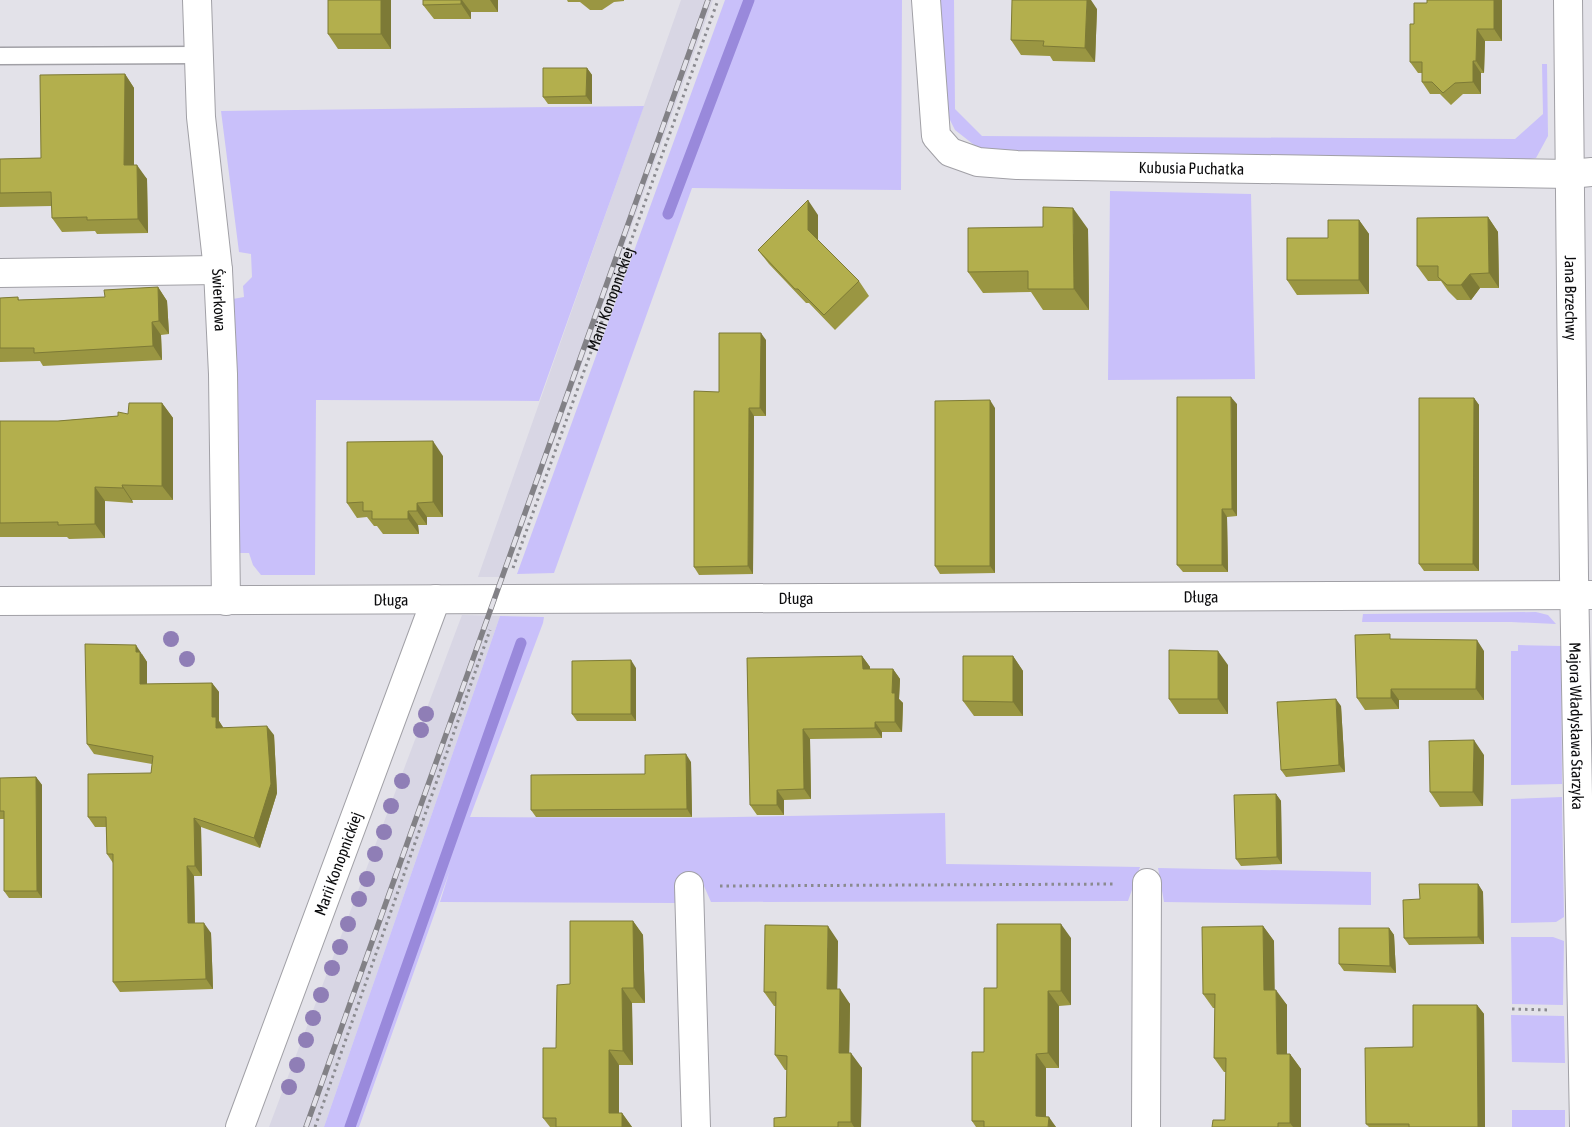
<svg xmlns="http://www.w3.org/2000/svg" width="1592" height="1127" viewBox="0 0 1592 1127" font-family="'Asap Condensed',sans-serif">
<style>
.built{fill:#d8d6e4}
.green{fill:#c9c0fa}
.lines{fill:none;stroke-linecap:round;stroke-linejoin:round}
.stream{stroke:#9989db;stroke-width:11}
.service-casing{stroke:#a1a0a6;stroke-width:19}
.minor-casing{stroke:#a1a0a6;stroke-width:30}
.path{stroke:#8a8a8f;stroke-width:3;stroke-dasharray:2.5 4;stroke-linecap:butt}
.service{stroke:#fff;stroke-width:16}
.minor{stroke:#fff;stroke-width:28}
.rail-casing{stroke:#828186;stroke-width:5.5}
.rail{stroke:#e3e2e9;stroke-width:4;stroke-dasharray:11;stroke-linecap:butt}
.tree{fill:#8f7eb6}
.wall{fill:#9a9642}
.shaded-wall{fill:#7d7a36}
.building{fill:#b3af4d;stroke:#7d7a36}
.labels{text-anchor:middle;stroke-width:4.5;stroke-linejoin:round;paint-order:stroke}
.street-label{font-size:16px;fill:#0c0c0e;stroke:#e3e2e9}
</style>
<rect width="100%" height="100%" fill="#e3e2e9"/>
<path class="built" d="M681 0H713L505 577H478Z
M462 615 500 616 324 1127H269Z"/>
<path class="green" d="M725 0H902L901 190 692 188 554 573 517 574Z
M939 0H954L955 109 982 136 1515 139 1543 114 1542 64H1547L1548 136 1536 158 1514 162 1011 157 978 148 955 130 944 108Z
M644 106 539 401 316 400 315 575H261L253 565 249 553H239L233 299 244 297 243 286 252 277 251 254 239 252 221 111Z
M1110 191 1251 194 1255 379 1108 380Z
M1536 612 1548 615 1556 624 1511 622H1362L1363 614Z
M500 616 544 617 543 623 470 817 677 818 945 813 946 864 1140 867 1128 901 711 902 700 877 679 878 675 903 440 902 450 870 359 1127H324Z
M1518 645 1561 646 1562 784 1511 785V651H1518Z
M1562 797 1564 917 1556 922 1511 923V799Z
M1158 868 1371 872V905L1164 902Z
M1511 937H1553L1564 941 1563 1005 1512 1004Z
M1511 1015 1564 1016 1565 1063 1512 1062Z
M1512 1110H1565V1127H1512Z"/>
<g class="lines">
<path class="stream" d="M668 214 749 0
M350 1127 521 643"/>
<defs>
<path id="service" d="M0 56 198 55"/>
<g id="minor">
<path id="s2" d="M197 0 201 117 218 270 223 374 226 601"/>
<path id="s3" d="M926 0 936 136 950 152 978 162 1017 165 1570 174 1592 172"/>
<path id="s4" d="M1568 0 1574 576 1584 1127"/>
<path d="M0 273 218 270"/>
<path id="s5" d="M0 601 1592 595"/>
<path d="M689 886 696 1127"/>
<path id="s6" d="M240 1127 436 599"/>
<path d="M1146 1127 1147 883"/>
</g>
</defs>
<use href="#service" class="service-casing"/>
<use href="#minor" class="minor-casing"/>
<g class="path">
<path id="s1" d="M513 568 718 0"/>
<path d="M720 886 1116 884"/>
<path d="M1512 1009 1551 1010"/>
<path d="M315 1127 490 630"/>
</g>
<use href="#service" class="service"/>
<use href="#minor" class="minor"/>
<defs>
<path id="rail" d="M306 1127 708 0"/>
</defs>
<use href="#rail" class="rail-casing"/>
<use href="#rail" class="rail"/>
</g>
<g class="tree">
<circle cx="171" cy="639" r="8"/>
<circle cx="187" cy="659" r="8"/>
<circle cx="426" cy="714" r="8"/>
<circle cx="421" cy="730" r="8"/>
<circle cx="402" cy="781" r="8"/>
<circle cx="391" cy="806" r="8"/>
<circle cx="384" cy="832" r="8"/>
<circle cx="375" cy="854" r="8"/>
<circle cx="367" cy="879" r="8"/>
<circle cx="359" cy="899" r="8"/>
<circle cx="348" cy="924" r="8"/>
<circle cx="340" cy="947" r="8"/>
<circle cx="332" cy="968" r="8"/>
<circle cx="321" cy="995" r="8"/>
<circle cx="313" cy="1018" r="8"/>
<circle cx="306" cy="1040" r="8"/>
<circle cx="297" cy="1065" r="8"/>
<circle cx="289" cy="1087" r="8"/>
</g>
<path class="wall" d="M328 0H391V49H338L328 34Z
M423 0H498V12H471V19H434L423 5Z
M567 0H624V1L614 2 602 10H590L580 2H568Z
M1502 0V41H1485L1484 73H1481V94H1463L1451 105 1440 94H1430L1422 82V73H1418L1410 62 1414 24 1427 3Z
M1097 9 1095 62 1053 61 1050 56 1021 55 1011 40Z
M587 68 592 75V104H548L543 97Z
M125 74 134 88V165L147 179 148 233 97 234 95 231 62 232 52 218V206L0 207V159L41 158Z
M818 215V240L859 281 869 296 835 330 809 303H806L769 264 758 250Z
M1488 217 1498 232 1499 288H1480L1471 300H1457L1448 291 1441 281H1428L1417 266Z
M1359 220 1369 234V294L1297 295 1287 280 1328 238Z
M1088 229 1089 310H1043L1031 292 983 293 968 272Z
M158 287 167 301 169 334 161 335 162 360 43 366 40 361 0 362V298L18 297 19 300 105 297Z
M766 340V416H754L753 574 699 575 694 567 719 392Z
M1474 398 1479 405V571H1424L1419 564Z
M162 403 173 418V500H132L133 503 105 501V538L69 539 67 537H0V421H58L118 416 128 414Z
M1237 404V516L1227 517 1228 572H1183L1177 565Z
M995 408V573L940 574 935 566Z
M443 456V517H427V525H418L419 534H383L377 526H374L367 517 357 518 347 503Z
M1393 639 1484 651V700H1399V709L1365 710 1357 698Z
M142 654 147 662V684L212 683 219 692V721L223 728 274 735 277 793 260 848 201 827 202 876H194L195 923 211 933 213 989 120 992 113 982V863L107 854 106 827H95L88 817 151 773 152 764 94 754 87 744Z
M862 656 870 667V669H893L900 679 899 699 903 703 902 732H882V738L810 739 811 799 784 800V815H757L750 805 747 658Z
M1013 656 1023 671V716H974L963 701Z
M1228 665V714H1179L1169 699Z
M636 668V721H577L572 714Z
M1341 706 1345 772 1286 777 1281 770Z
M1484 755 1483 806 1440 807 1430 792Z
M691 762 692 817H536L531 810 645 774Z
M36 777 42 785V898H9L4 891V819H0V778Z
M1276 794 1281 801 1282 864 1241 866 1236 859Z
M1478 884 1483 892 1484 944 1409 945 1404 938 1420 899Z
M633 921 643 935 645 1003H632L633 1065H619V1113H622L632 1127H550L543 1118 570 984Z
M1263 926 1274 941V990L1287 1005V1054H1290L1301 1069V1127H1212L1225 1120 1226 1072H1224L1214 1058 1215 1008H1213L1203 994Z
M1389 928 1394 935 1396 973 1344 971 1339 964Z
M1071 938V1005L1059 1006V1068H1046V1117L1056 1127H976L972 1121 984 1052Z
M838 941 837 989 850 1004 849 1053 862 1068 861 1127H774L786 1117 787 1070H785L775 1055 776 1006H774L764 992Z
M1477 1005 1484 1014 1485 1127H1369L1366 1124 1413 1047Z"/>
<path class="shaded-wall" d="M381 0H391V49L381 34Z
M461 0H462L471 12V19L461 4Z
M490 0H498V12Z
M1087 0H1091L1097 9 1095 62 1085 48Z
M1494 0H1502V41L1494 29Z
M1477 29 1485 41 1484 73 1476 61Z
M1473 61 1481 73V94L1473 82Z
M587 68 592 75V104L586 96Z
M125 74 134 88V180L124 165Z
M137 165 147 179 148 233 138 219Z
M808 200 818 215V245L808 230Z
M1073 208 1088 229 1089 310 1074 289Z
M1488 217 1498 232 1499 288 1489 273Z
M1359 220 1369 234V294L1359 280Z
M1470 274 1480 288 1471 300 1461 285Z
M158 287 167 301 169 334 159 321Z
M152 322 161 335 162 360 153 346Z
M761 333 766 340V416L760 408Z
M1231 397 1237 404V516L1232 509Z
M1474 398 1479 405V571L1473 564Z
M990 400 995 408V573L990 566Z
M162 403 173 418V500L162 486Z
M749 408 754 416 753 574 748 566Z
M433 441 443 456V517L433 502Z
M122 485 132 500 133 503 123 488Z
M95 487 105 501V538L95 524Z
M417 503 427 517V525L417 511Z
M1222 509 1227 517 1228 572 1222 565Z
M408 511 418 525 419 534 408 519Z
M1477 640 1484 651V700L1476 689Z
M136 645 147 662V694L140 684 136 652Z
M1218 651 1228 665V714L1218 699Z
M862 656 870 667V679L863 669Z
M1013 656 1023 671V716L1013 702Z
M631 660 636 668V721L631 714Z
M893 669 900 679 899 699 903 703 902 732 895 722 892 693Z
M212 683 219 692V721L223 727 222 738 216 728 212 717Z
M1391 689 1399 700V709L1391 698Z
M1336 699 1341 706 1345 772 1339 765Z
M875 722 882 732V738L875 728Z
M267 726 274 735 277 793 260 848 254 838Z
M803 729 810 739 811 799 804 789Z
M1474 740 1484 755 1483 806 1473 792Z
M686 754 691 762 692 817 687 809Z
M36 777 42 785V898L37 891Z
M777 790 784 800V815L777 805Z
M1276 794 1281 801 1282 864 1277 857Z
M194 818 201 827 202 876 195 866Z
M187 866 194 876 195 933 188 923Z
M1478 884 1483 892 1484 944 1478 937Z
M633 921 643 935 645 1003 634 988Z
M204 923 211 933 213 989 206 979Z
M1061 924 1071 938V1005L1061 991Z
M828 926 838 941 837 1004 827 989Z
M1263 926 1274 941 1275 1005 1264 990Z
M1389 928 1394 935 1396 973 1390 966Z
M622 988 632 1003 633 1065 623 1051Z
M840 989 850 1004 849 1068 839 1053Z
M1276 990 1287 1005V1069L1277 1054Z
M1048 991 1059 1006V1068L1048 1053Z
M1477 1005 1484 1014 1485 1127H1478Z
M609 1050 619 1065V1127L609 1113Z
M851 1053 862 1068 861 1127H854L851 1122Z
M1036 1054 1046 1068V1127L1036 1116Z
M1290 1054 1301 1069V1127H1293L1290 1123Z
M622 1113 632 1127H622Z
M1049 1117 1056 1127H1048Z"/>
<path class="building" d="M328 0H381V34H328Z
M423 0H461V4L423 5Z
M1012 0H1087L1085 48 1043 46 1044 41 1011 40Z
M1427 0H1494V29H1477L1476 61H1473V82L1455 83 1443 93 1432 82H1422V62H1410V24H1414V3H1427Z
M543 68H587L586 96 543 97Z
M125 74 124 165H137L138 219 87 220V217L52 218 51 192 0 193V159L41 158 40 75Z
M808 200V230L859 281 824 315 798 289H795L758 250Z
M1043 207 1073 208 1074 289H1028V271L968 272V228L1043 227Z
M1488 217 1489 273 1470 274 1461 285H1447L1438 277V266H1417V218Z
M1328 220H1359V280H1287V238H1328Z
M158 287 159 321 152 322 153 346 34 353V348H0V298L18 297V300L105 297 104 290Z
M719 333H761L760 408H749L748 566 694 567V391L719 392Z
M1177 397H1231L1232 509H1222V565H1177Z
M1419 398H1474L1473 564H1419Z
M990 400V566H935V401Z
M129 403H162V486L122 485 123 488 95 487V524L58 525V522L0 523V421H58L118 416V412L128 414Z
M433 441V502L417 503V511H408V519H372V511H363V502L347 503V442Z
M1390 634V639L1477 640 1476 689H1391V698H1357L1355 635Z
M85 644 136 645V652H140V684L212 683V717H216V728L267 726 271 784 254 838 194 818 195 866H187L188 923H204L206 979 113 982V854H107L106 817H88V774L151 773 153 756 87 744Z
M1169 650 1218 651V699H1169Z
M862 656 863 669H893L892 693H895V722H875V728L803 729 804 789 777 790V805H750L747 658Z
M963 656H1013V702L963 701Z
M631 660V714H572V661Z
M1336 699 1339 765 1281 770 1277 702Z
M1474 740 1473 792H1430L1429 741Z
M686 754 687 809 531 810V775L645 774V755Z
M36 777 37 891H4V811H0V778Z
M1276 794 1277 857 1236 859 1234 795Z
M1419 884H1478V937L1404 938 1403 900 1420 899Z
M570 921H633L634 988H622L623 1051 609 1050V1113H622V1127H556V1118H543V1048H556L557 985 570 984Z
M997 924H1061V991H1048V1053L1036 1054V1116L1049 1117 1048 1127H984V1121H972V1052H984V988H997Z
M765 925 828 926 827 989H840L839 1053H851V1122H838V1127H774V1118L786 1117 787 1056 775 1055 776 992H764Z
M1263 926 1264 990H1276L1277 1054H1290V1123H1278V1127H1212L1213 1120H1225L1226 1058H1214L1215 994H1203L1202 927Z
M1339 928H1389L1390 966 1339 964Z
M1413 1005H1477L1478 1127H1409V1124H1366L1365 1048 1413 1047Z"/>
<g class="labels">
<g class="street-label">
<text dy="6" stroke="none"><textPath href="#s3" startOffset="401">Kubusia Puchatka</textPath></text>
<text dy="6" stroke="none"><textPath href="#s4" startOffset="298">Jana Brzechwy</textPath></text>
<text dy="6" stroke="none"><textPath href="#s1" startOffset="286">Marii Konopnickiej</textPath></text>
<text dy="6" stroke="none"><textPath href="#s2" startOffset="301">Świerkowa</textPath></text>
<text dy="6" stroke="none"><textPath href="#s5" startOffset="1201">Długa</textPath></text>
<text dy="6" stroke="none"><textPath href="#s5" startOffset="796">Długa</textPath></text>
<text dy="6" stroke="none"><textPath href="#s5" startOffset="391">Długa</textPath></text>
<text dy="6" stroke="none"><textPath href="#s4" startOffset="726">Majora Władysława Starzyka</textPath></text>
<text dy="6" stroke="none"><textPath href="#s6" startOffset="281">Marii Konopnickiej</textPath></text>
</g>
</g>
</svg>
